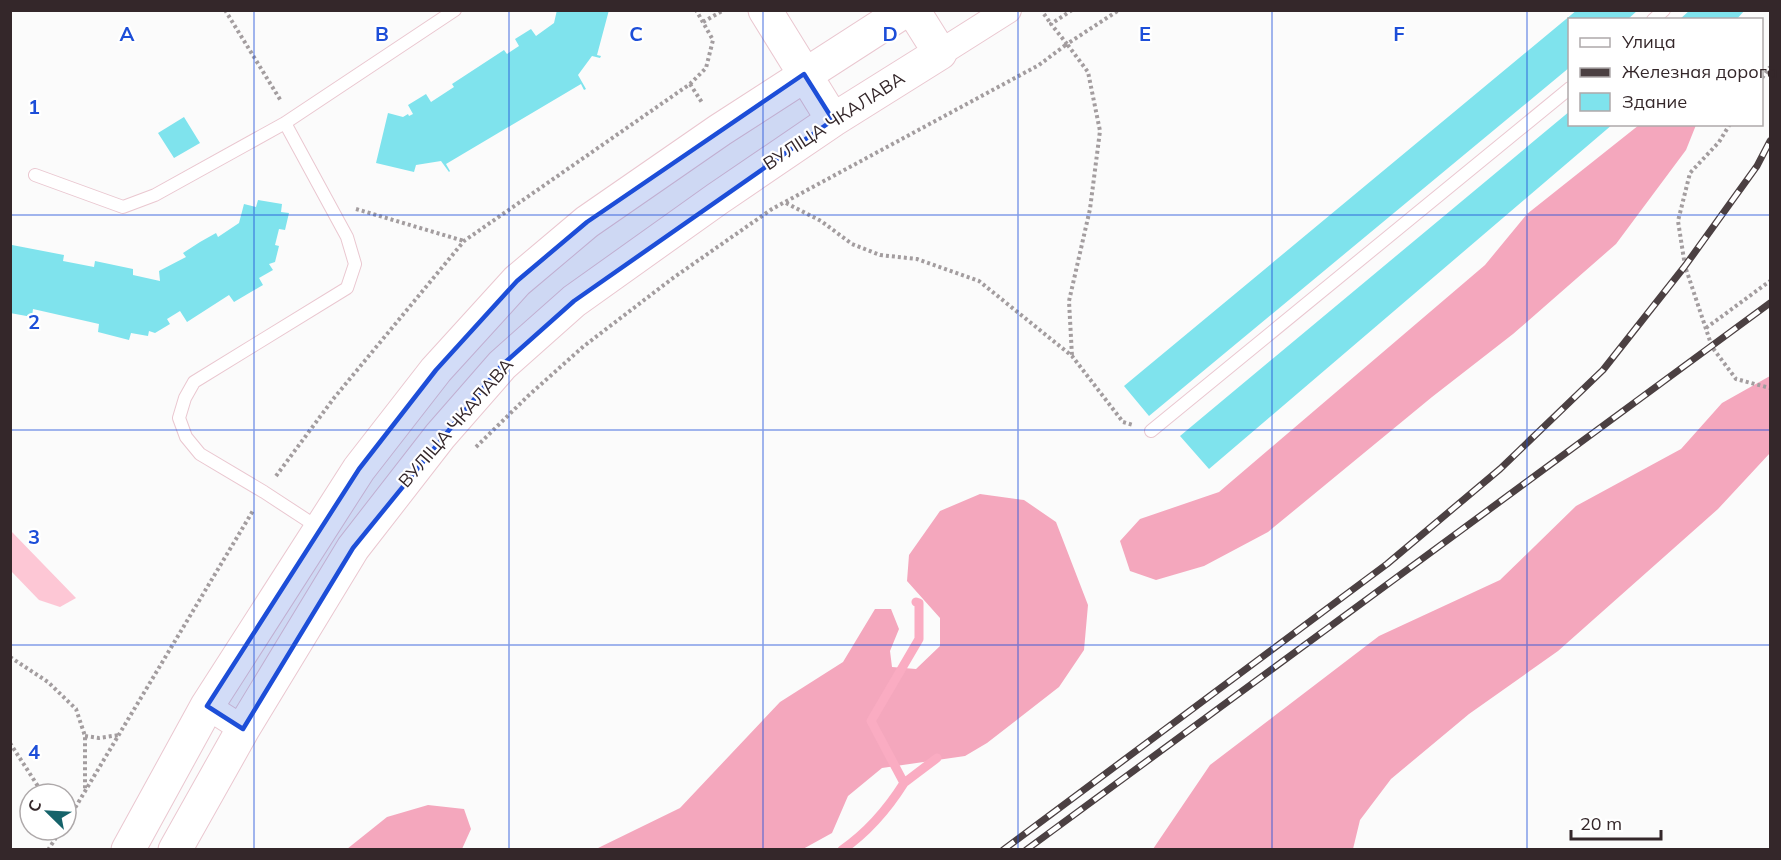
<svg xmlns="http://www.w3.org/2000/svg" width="1781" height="860" viewBox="0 0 1781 860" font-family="Mulish,sans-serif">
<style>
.green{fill:#fdc7d5}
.forest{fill:#f4a7bd}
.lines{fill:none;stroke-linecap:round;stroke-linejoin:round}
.stream{stroke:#faacc2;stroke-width:9}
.building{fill:#7fe3ed}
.lane-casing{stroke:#eac7d0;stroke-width:14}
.street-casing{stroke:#eac7d0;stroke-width:28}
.secondary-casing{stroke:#eac7d0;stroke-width:35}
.path{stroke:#a39d9f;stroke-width:4;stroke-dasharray:3 3;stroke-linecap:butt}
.lane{stroke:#fff;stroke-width:12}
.street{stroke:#fff;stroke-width:26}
.secondary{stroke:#fff;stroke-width:33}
.rail-casing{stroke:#4b4042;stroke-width:7}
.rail{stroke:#fff;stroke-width:4.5;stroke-dasharray:14;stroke-linecap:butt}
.marked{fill:#1d4ed8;fill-opacity:0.2;stroke:#1d4ed8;stroke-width:4.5;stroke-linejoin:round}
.grid{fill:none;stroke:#1d4ed8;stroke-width:1.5;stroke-opacity:0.55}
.labels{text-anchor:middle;stroke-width:4.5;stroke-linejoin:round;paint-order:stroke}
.street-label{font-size:18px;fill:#34272a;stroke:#fff}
.grid-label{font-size:20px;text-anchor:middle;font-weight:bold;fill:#1d4ed8;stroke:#fff;stroke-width:4.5;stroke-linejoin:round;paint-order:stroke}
</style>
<rect width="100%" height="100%" fill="#fbfbfb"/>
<path class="green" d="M10 531H11L76 598 60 607 39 600 11 571Z"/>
<path class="forest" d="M1639 125H1696L1686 150 1616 244 1513 334 1432 397 1268 532 1204 566 1156 580 1130 571 1120 541 1140 519 1219 492 1485 265 1527 214Z
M1770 376V453L1718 509 1558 651 1469 714 1391 779 1360 820 1353 849H1153L1210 765 1379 636 1500 580 1576 506 1681 449 1722 403Z
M980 494 1024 500 1056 522 1088 605 1084 650 1059 687 987 743 965 756 882 768 848 796 832 833 803 849H596L680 808 780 702 843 662 875 609H891L899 629 890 651 892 667 916 669 940 646V618L907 581 909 555 940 511Z
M428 805 464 809 471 829 462 849H347L387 817Z"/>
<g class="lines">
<path class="stream" d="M904 783 937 758
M842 850C868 832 887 810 904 783L871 721 919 639V603L916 602"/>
</g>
<path class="building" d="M557 10H609L597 55 601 56 600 58 592 56 578 75 586 89 584 90 581 84 446 164 450 171 449 172 441 161 416 165 414 172 376 163 388 113 403 117 408 114 409 116 413 114 408 105 426 94 431 102 454 87 452 84 504 50 507 54 519 46 515 39 531 29 536 36 554 23Z
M1577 10H1638L1627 20H1570V67L1149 416 1124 386Z
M1690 10H1745L1736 20H1679Z
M1570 111V124H1613L1209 469 1180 436Z
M184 117 200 143 174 158 158 133Z
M258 200 282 204 281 212 289 213 285 230 279 229 275 245 279 246 275 262 269 264 273 270 259 278 263 285 234 302 229 295 187 322 180 311 167 319 170 324 155 333 149 331 148 336 131 333 129 340 98 332 99 324 33 309 32 317 10 313V252L12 245 64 255 63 261 94 267 95 261 133 269V275L160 281 159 271 186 257 183 253 200 242 216 233 218 237 239 223 244 204 256 207Z"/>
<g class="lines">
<defs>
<path id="lane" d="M1653 20 1664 10
M285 123 347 237 355 264 347 288 194 382 185 398 179 418 186 437 200 454 264 492 319 528
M35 175 123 207 155 195 285 123 455 10
M1151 431 1570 88"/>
<path id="street" d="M940 53 1008 10
M207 706 243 729"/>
<path id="secondary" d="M765 10 833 120
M128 850 207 706 359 469 436 370 517 281 587 222 720 130 906 10
M175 850 243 729 353 548 440 436 502 365 574 301 717 199 833 120 940 53 913 10"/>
</defs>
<use href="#lane" class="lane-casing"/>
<use href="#street" class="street-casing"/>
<use href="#secondary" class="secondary-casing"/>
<path class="path" d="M225 10 281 101
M1072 10 1051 24 1067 44 1119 10
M1044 14 1051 24
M703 22 724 10
M1762 78 1770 67
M690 84 703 104
M1730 124 1719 142 1690 173 1678 221 1685 266 1712 347 1736 379 1770 388
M786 203 821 221 852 244 880 255 917 259 979 281 1072 356 1123 422 1133 425
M356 209 464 241
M1706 328 1770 281
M476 447 528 396 584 346 673 278 772 209 1039 65 1067 44 1088 72 1100 131 1090 209 1069 301 1072 356
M276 476 334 398 464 241 690 84 706 68 713 40 696 10
M10 657 48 682 76 709 85 736V790
M85 736 99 738 119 735
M10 743 43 794
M66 823 254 509
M48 850 61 830"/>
<use href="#lane" class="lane"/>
<use href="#street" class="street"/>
<use href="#secondary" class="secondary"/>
<defs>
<path id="rail" d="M1003 850 1387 564 1500 469 1603 370 1685 266 1757 166 1770 141
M1026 850 1770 303"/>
</defs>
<use href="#rail" class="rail-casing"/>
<use href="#rail" class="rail"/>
</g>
<path class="marked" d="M804 74 833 120 574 301 502 365 353 548 243 729 207 706 359 469 436 370 517 281 587 222Z"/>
<path class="grid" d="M254 10V850M509 10V850M763 10V850M1018 10V850M1272 10V850M1527 10V850M10 215H1770M10 430H1770M10 645H1770"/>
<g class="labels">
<g class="street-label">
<text transform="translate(834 121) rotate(-33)" y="6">ВУЛІЦА ЧКАЛАВА</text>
<text transform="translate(456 423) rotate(-49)" y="6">ВУЛІЦА ЧКАЛАВА</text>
</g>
</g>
<g class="grid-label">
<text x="127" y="41">A</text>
<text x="382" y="41">B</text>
<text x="636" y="41">C</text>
<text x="890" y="41">D</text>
<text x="1145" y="41">E</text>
<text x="1399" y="41">F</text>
<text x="34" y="114">1</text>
<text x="34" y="329">2</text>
<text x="34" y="544">3</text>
<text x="34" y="759">4</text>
</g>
<rect width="1781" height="860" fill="none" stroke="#34272a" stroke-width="24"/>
<rect x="1568" y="18" width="195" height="108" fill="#ffffff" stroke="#aea9aa" stroke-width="1.5"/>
<rect x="1580" y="38" width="30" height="9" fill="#ffffff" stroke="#aea9aa" stroke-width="1.5"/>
<text x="1622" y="48" font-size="18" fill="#34272a">Улица</text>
<rect x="1580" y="68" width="30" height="9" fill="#4b4042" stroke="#aea9aa" stroke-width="1.5"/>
<text x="1622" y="78" font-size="18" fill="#34272a">Железная дорога</text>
<rect x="1580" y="93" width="30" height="18" fill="#7fe3ed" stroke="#aea9aa" stroke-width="1.5"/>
<text x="1622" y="108" font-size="18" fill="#34272a">Здание</text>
<g transform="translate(48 812) rotate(294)"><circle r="28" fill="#ffffff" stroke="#aea9aa" stroke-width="1.5"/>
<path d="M0-4.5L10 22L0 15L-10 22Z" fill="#15636a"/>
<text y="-9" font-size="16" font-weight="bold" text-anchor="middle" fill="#34272a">С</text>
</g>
<path d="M1571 830v9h90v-9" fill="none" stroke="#34272a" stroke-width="3"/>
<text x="1580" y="830" font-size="18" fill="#34272a" stroke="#ffffff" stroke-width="4.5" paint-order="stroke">20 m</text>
</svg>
